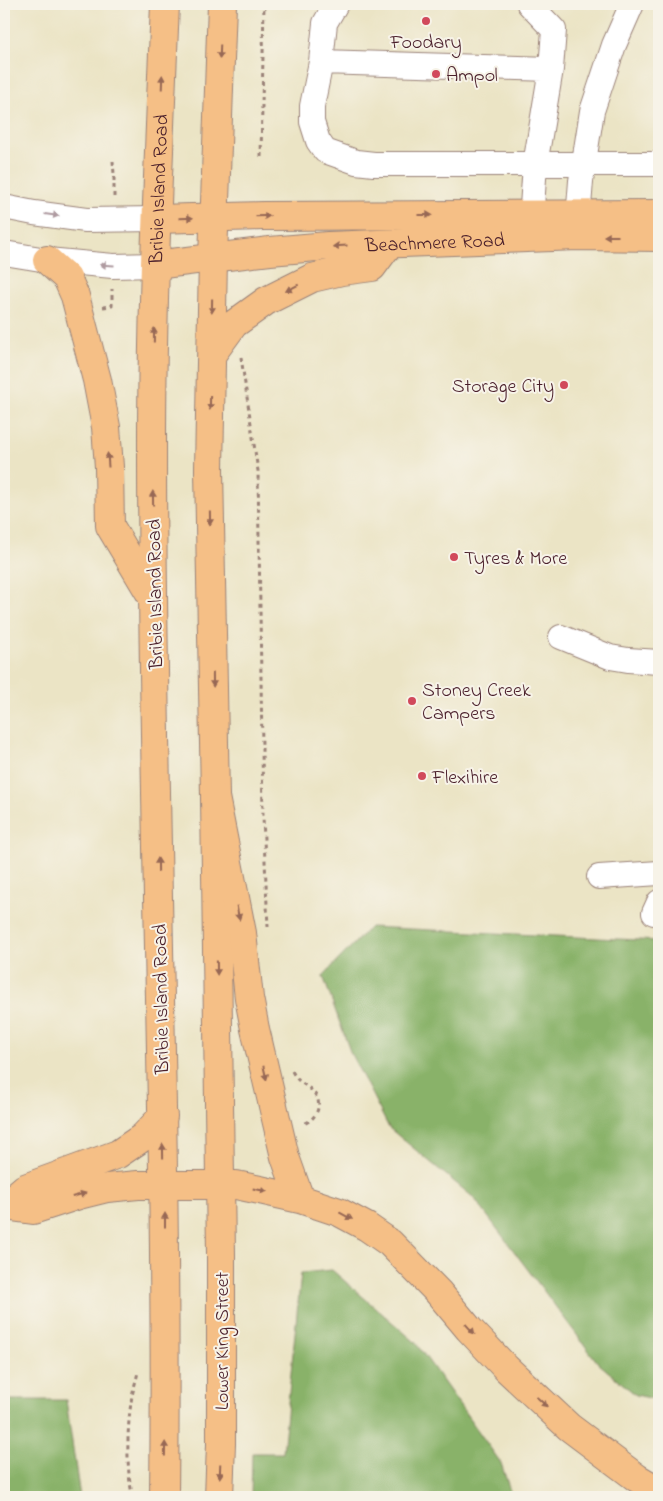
<svg xmlns="http://www.w3.org/2000/svg" width="663" height="1501" viewBox="0 0 663 1501" font-family="'Indie Flower',sans-serif">
<style>
.forest{fill:#89b269;stroke:#6a684a}
.lines{fill:none;stroke-linecap:round;stroke-linejoin:round}
.minor-casing{stroke:#9a8278;stroke-width:26}
.major-casing{stroke:#9a8278;stroke-width:30}
.highway-casing{stroke:#9a8278;stroke-width:30}
.path{stroke:#9a8278;stroke-width:3;stroke-dasharray:4 4;stroke-linecap:butt}
.minor{stroke:#fff;stroke-width:24}
.major{stroke:#f5bf86;stroke-width:28}
.highway{stroke:#f5bf86;stroke-width:28}
.oneway{fill:#976754}
.oneway2{fill:#ae9aa0}
.poi-dot{fill:#d1495b;stroke:#f7f3e8;stroke-width:2}
.labels{text-anchor:middle;stroke-width:4;stroke-linejoin:round;paint-order:stroke}
.poi-label{font-size:20px;fill:#4a1f2b;stroke:#f7f3e8;text-anchor:start}
.street-label{font-size:20px;fill:#4a1f2b;stroke:#f7f3e8}
</style>
<rect width="100%" height="100%" fill="#f7f3e8"/>
<filter id="ink" filterUnits="userSpaceOnUse"><feTurbulence type="fractalNoise" baseFrequency=".02" numOctaves="2"/><feDisplacementMap in="SourceGraphic" scale="10" xChannelSelector="R" yChannelSelector="G"/><feConvolveMatrix kernelMatrix="1 2 1 2 8 2 1 2 1" color-interpolation-filters="sRGB"/></filter>
<filter id="wash" filterUnits="userSpaceOnUse"><feTurbulence type="fractalNoise" baseFrequency=".0096" numOctaves="4" result="noise"/><feDisplacementMap in="SourceGraphic" scale="20" xChannelSelector="R" yChannelSelector="G"/><feGaussianBlur stdDeviation="1.12" result="paint"/><feColorMatrix in="noise" values="0 0 0 0 0 0 0 0 0 0 0 0 0 0 0 0 0 1.4 0 .05"/><feComposite in="paint" operator="in"/></filter>
<g filter="url(#wash)">
<rect width="100%" height="100%" fill="#ebe4c5"/>
<path class="forest" d="M370 927 659 941V1400L636 1395 598 1363 474 1198 389 1128 351 1054 323 976Z
M332 1270 415 1342 501 1463 512 1497H251L252 1453H283L301 1273Z
M4 1400H66L80 1497H4Z"/>
</g>
<g filter="url(#ink)">
<g class="lines">
<defs>
<path id="minor" d="M336 4 325 23 321 62 312 106V122L318 141 325 151 356 162 374 164H659
M529 4 554 30 551 69
M321 62 551 69 535 165 530 234
M4 207 34 213 86 220 157 219
M577 232 581 181 592 111 614 45 632 4
M4 253 47 260 113 266 155 265
M561 637 610 657 628 660 659 662
M599 877 659 873
M654 913 659 902"/>
<g id="major">
<path d="M157 219 264 216 659 214"/>
<path d="M47 260 67 278 75 296 97 380 106 427 109 467 110 526 153 598"/>
<path id="s1" d="M155 265 270 251 328 246 577 236 659 237"/>
<path d="M212 354 234 324 266 301 312 278 342 271 372 267 389 244"/>
<path id="s2" d="M164 1497C168 1147 152 797 152 446 152 299 159 151 165 4"/>
<path d="M219 1497 221 1444V1255L215 797 209 469 213 258 222 4"/>
</g>
<path id="highway" d="M215 797 242 933 249 998 255 1029 285 1157 300 1199
M4 1206 33 1210 79 1195 107 1188 138 1185H236L260 1190 300 1199 339 1212 367 1227 390 1243 438 1292 469 1329 506 1368 569 1427 637 1478 659 1491
M4 1206 25 1188 118 1154 143 1137 163 1116"/>
</defs>
<use href="#minor" class="minor-casing"/>
<use href="#major" class="major-casing"/>
<use href="#highway" class="highway-casing"/>
<path class="path" d="M261 157 264 4
M113 161 114 174V197
M103 307 112 306V289
M241 357 258 471 263 817 268 927
M292 1071C300 1086 306 1083 314 1093 324 1104 316 1120 303 1124
M133 1497C126 1473 127 1429 131 1403 132 1392 136 1382 138 1372"/>
<use href="#minor" class="minor"/>
<use href="#major" class="major"/>
<use href="#highway" class="highway"/>
</g>
<defs><path id="oneway-solid" d="M-6-.8H1V-3.2L6.5 0L1 3.2V.8H-6Z" transform="scale(1.25)"/></defs>
<g class="oneway">
<use href="#oneway-solid" transform="translate(220 52) rotate(92)"/>
<use href="#oneway-solid" transform="translate(162 82) rotate(-88)"/>
<use href="#oneway-solid" transform="translate(425 215)"/>
<use href="#oneway-solid" transform="translate(263 216) rotate(-1)"/>
<use href="#oneway-solid" transform="translate(186 218) rotate(-2)"/>
<use href="#oneway-solid" transform="translate(611 236) rotate(-180)"/>
<use href="#oneway-solid" transform="translate(340 246) rotate(177)"/>
<use href="#oneway-solid" transform="translate(292 288) rotate(153)"/>
<use href="#oneway-solid" transform="translate(212 306) rotate(91)"/>
<use href="#oneway-solid" transform="translate(154 335) rotate(-89)"/>
<use href="#oneway-solid" transform="translate(210 403) rotate(91)"/>
<use href="#oneway-solid" transform="translate(108 460) rotate(-94)"/>
<use href="#oneway-solid" transform="translate(153 498) rotate(-91)"/>
<use href="#oneway-solid" transform="translate(210 518) rotate(89)"/>
<use href="#oneway-solid" transform="translate(213 680) rotate(89)"/>
<use href="#oneway-solid" transform="translate(158 865) rotate(-91)"/>
<use href="#oneway-solid" transform="translate(238 913) rotate(79)"/>
<use href="#oneway-solid" transform="translate(217 968) rotate(89)"/>
<use href="#oneway-solid" transform="translate(265 1073) rotate(77)"/>
<use href="#oneway-solid" transform="translate(163 1151) rotate(-91)"/>
<use href="#oneway-solid" transform="translate(260 1190) rotate(12)"/>
<use href="#oneway-solid" transform="translate(79 1195) rotate(-16)"/>
<use href="#oneway-solid" transform="translate(346 1216) rotate(28)"/>
<use href="#oneway-solid" transform="translate(165 1220) rotate(-90)"/>
<use href="#oneway-solid" transform="translate(470 1329) rotate(48)"/>
<use href="#oneway-solid" transform="translate(542 1402) rotate(43)"/>
<use href="#oneway-solid" transform="translate(165 1449) rotate(-89)"/>
<use href="#oneway-solid" transform="translate(220 1471) rotate(92)"/>
</g>
<g class="oneway2">
<use href="#oneway-solid" transform="translate(52 215) rotate(7)"/>
<use href="#oneway-solid" transform="translate(107 265) rotate(-176)"/>
</g>
</g>
<g class="poi-dot">
<circle cx="426" cy="21" r="5"/>
<circle cx="436" cy="74" r="5"/>
<circle cx="564" cy="385" r="5"/>
<circle cx="454" cy="557" r="5"/>
<circle cx="412" cy="701" r="5"/>
<circle cx="422" cy="776" r="5"/>
</g>
<g class="labels">
<g class="poi-label">
<text x="426" y="48" text-anchor="middle">Foodary</text>
<text x="446" y="81">Ampol</text>
<text x="554" y="392" text-anchor="end">Storage City</text>
<text x="464" y="564">Tyres &amp; More</text>
<text x="422" y="696">Stoney Creek<tspan x="422" dy="23">Campers</tspan></text>
<text x="432" y="783">Flexihire</text>
</g>
<g class="street-label">
<text dy="7" stroke="none"><textPath href="#s2" startOffset="1308">Bribie Island Road</textPath></text>
<text dy="7" stroke="none"><textPath href="#s1" startOffset="281">Beachmere Road</textPath></text>
<text transform="translate(154 594) rotate(-91)" y="7">Bribie Island Road</text>
<text transform="translate(160 999) rotate(-91)" y="7">Bribie Island Road</text>
<text transform="translate(221 1341) rotate(-90)" y="7">Lower King Street</text>
</g>
</g>
<rect width="663" height="1501" fill="none" stroke="#f7f3e8" stroke-width="20"/>
</svg>
